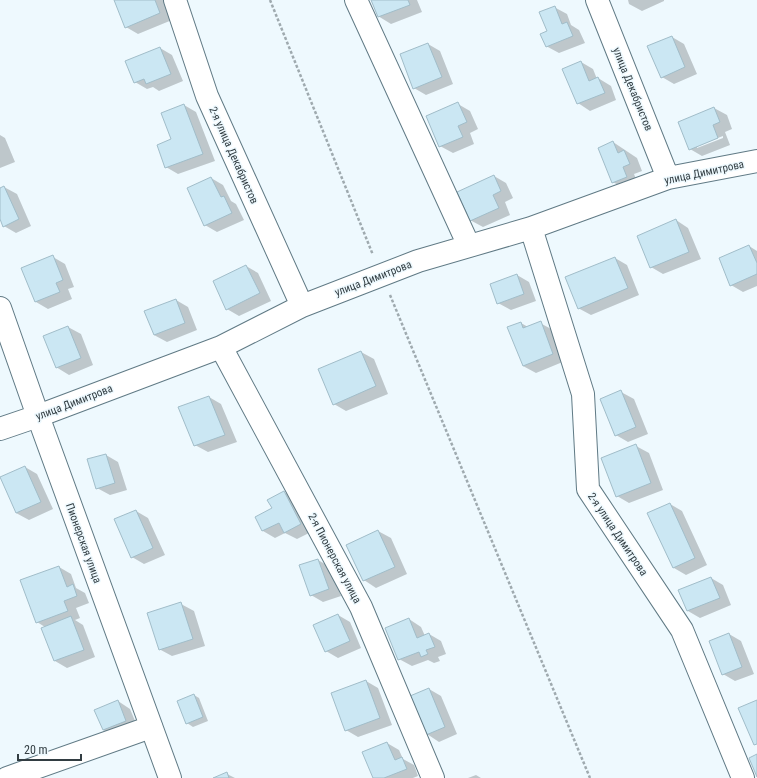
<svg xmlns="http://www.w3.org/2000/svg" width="757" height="778" viewBox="0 0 757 778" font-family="'Roboto Condensed',sans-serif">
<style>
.shadow{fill:#0003;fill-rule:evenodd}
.building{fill:#cbe7f3;stroke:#a1bdc9}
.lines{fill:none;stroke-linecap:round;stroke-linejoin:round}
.street-casing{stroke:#607a85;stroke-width:24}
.secondary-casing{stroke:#607a85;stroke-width:24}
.path{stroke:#9faaaf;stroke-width:2.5;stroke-dasharray:3 2;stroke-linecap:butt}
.street{stroke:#fff;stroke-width:22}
.secondary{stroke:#fff;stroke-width:22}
.labels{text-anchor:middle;stroke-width:3;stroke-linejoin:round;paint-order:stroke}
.street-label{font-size:11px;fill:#323d42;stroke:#eef9fe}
</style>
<rect width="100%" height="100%" fill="#eef9fe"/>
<path class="shadow" d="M115 0H164L172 20 138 34 126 27Z
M372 0H417L422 12 391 24 378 16Z
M628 0H664V1L642 11 629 4Z
M554 7 567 14 571 25 579 30 585 43 559 53 546 46 548 32Z
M672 37 684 44 697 74 674 84 662 77Z
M428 44 440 51 453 84 426 95 414 88Z
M160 48 172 55 183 81 159 91 153 87 147 89 135 82Z
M581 62 593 69 597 79 598 78 611 86 616 100 590 111 578 103Z
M458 104 470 111 478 129 470 133 474 144 453 153 440 146Z
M184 105 196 112 215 161 178 174 166 167 172 140Z
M714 108 727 115 732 129 725 132 730 145 702 156 690 149ZM723 136V138L697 148V146Z
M0 135 5 138 15 162 0 168Z
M613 142 637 158 642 171 634 174 638 184 625 189 613 182Z
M494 176 506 183 513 198 505 202 510 215 483 227 470 220Z
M211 178 223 185 231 201 236 204 244 220 217 232 205 225Z
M4 187 17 194 31 226 16 233 4 226 0 217V189Z
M676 220 688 228 701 259 663 274 651 267Z
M749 246 757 251V286L743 292 731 285Z
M53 257 65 264 74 287 68 289 72 299 48 309 36 302 23 269Z
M615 258 627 265 639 295 591 315 578 308Z
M246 266 258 273 271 301 239 316 227 309Z
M517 275 529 282 536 301 511 310 498 303Z
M176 300 188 307 197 330 167 342 154 335Z
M521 323 528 327 540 323 553 330 565 361 536 373 523 366Z
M68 327 81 334 93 365 69 375 56 367Z
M361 352 374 359 388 394 346 411 334 404Z
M621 392 634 399 648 434 628 442 616 435Z
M209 397 221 404 237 442 208 452 195 445Z
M636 446 649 453 663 490 629 503 617 496Z
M106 455 118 462 127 490 110 495 97 488Z
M25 467 37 474 53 509 29 520 16 513Z
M284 492 297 500 313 531 297 539 285 533 275 538 263 531 256 517 273 509Z
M670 504 682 511 707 565 686 575 674 568 649 514Z
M136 511 148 518 165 555 144 564 132 557Z
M378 531 391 538 407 574 376 588 364 580Z
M318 560 330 567 341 596 323 602 311 595Z
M59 567 71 574 76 588 85 593 89 603 76 608 80 618 75 620 83 625 95 657 67 668 55 661 43 628 45 627 37 622Z
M711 578 723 585 731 605 700 618 688 611 680 590Z
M181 604 194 611 205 646 172 656 159 649Z
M338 615 350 622 361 648 338 658 326 651Z
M409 619 421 627 425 636 429 634 441 641 446 654 438 657 440 661 434 663 428 660 412 666 399 659Z
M729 634 741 641 754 674 735 681 723 674Z
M366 681 378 688 392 725 358 737 346 730Z
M429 689 441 696 457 734 439 742 427 734Z
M194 695 199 698 208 721 193 727 187 723Z
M118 701 130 709 138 728 116 737 103 730Z
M387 743 399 750 403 759 414 765 418 776 413 778H374Z
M227 774 235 778H216Z
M476 775 481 778H468Z"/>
<path class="building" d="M114 0H155L160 13 125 28Z
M371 0H408L410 5 378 17Z
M555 6 562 24 567 22 573 36 546 47 540 34 547 31 539 12Z
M672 36 685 67 661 78 647 46Z
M428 43 442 77 413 89 400 54Z
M160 47 171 74 146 84 144 79 134 83 125 61Z
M581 61 589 81 598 77 605 93 577 104 562 69Z
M458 102 467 122 458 126 463 137 439 147 426 116Z
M184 104 203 154 165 168 157 145 171 139 161 113Z
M714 107 720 122 713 125 718 138 689 150 678 122Z
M613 141 618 153 624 150 630 164 623 167 627 177 612 183 598 148Z
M494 175 501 191 493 195 499 208 470 221 457 192Z
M211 177 221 197 224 196 232 213 204 226 187 188Z
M4 186 19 219 3 227 0 219V188Z
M676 219 689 252 650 268 637 236Z
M749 245 757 263V274L730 286 719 258Z
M53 255 63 280 56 283 60 292 35 302 21 268Z
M615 257 628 288 578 309 565 277Z
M246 265 260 293 226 310 213 281Z
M517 274 524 294 497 304 490 284Z
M176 299 185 323 154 335 144 311Z
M541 321 553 354 523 366 507 327 521 322 523 328Z
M68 326 81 358 56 368 43 336Z
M361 351 376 386 333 405 318 369Z
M621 390 636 427 615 436 600 399Z
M209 396 225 435 194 446 178 407Z
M636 444 651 483 616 497 601 458Z
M106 454 115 483 96 489 87 459Z
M25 466 41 502 16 513 0 477Z
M284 491 301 524 284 533 279 523 262 531 255 517 272 508 267 500Z
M670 503 695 558 673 568 647 513Z
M136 510 153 548 131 558 114 519Z
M378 530 395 567 363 581 346 545Z
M318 559 329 589 310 596 299 565Z
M59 566 67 587 73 584 77 596 64 601 68 611 36 623 20 580Z
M711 577 720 598 687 611 678 590Z
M181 602 193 639 159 650 147 613Z
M338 614 350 641 325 652 313 625Z
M71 616 84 650 54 661 41 628Z
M409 618 417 638 429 633 435 647 426 650 428 654 421 657 419 652 398 660 385 628Z
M729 633 742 667 722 675 709 641Z
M366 680 380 718 345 731 331 693Z
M429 688 445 727 426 735 410 696Z
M194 694 203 717 186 724 177 701Z
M118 700 126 721 103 730 94 710Z
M757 700V744L754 745 738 708Z
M387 742 395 760 402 757 407 769 384 778H373L362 752Z
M757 754V777L749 758Z
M227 772 229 778H213Z"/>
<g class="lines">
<defs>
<path id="street" d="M175 0 207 96 302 306
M356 0 469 246
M597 0 668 178
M531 228 583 394 588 489 682 630 743 778
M221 347 361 607 433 778
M0 429 38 416 221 347 302 306 418 261 531 228 668 178 757 161
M7 778 151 727"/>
<path id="secondary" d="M0 308 38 416 170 778"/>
</defs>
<use href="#street" class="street-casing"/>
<use href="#secondary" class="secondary-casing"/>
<path class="path" d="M270 0 373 255
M390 295 590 778"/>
<use href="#street" class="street"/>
<use href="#secondary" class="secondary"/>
</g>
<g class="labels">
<g class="street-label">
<text transform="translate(633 89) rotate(68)" y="4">улица Декабристов</text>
<text transform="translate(234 155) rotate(66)" y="4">2-я улица Декабристов</text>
<text transform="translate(704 172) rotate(-12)" y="4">улица Димитрова</text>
<text transform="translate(373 278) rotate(-21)" y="4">улица Димитрова</text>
<text transform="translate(74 402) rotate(-21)" y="4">улица Димитрова</text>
<text transform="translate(618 534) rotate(56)" y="4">2-я улица Димитрова</text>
<text transform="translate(84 543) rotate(70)" y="4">Пионерская улица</text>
<text transform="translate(335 558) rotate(62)" y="4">2-я Пионерская улица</text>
</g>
</g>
<path d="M18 754v6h63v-6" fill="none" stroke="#323d42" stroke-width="2"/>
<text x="24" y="754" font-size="12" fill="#323d42" stroke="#eef9fe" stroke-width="3" paint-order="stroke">20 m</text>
</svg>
